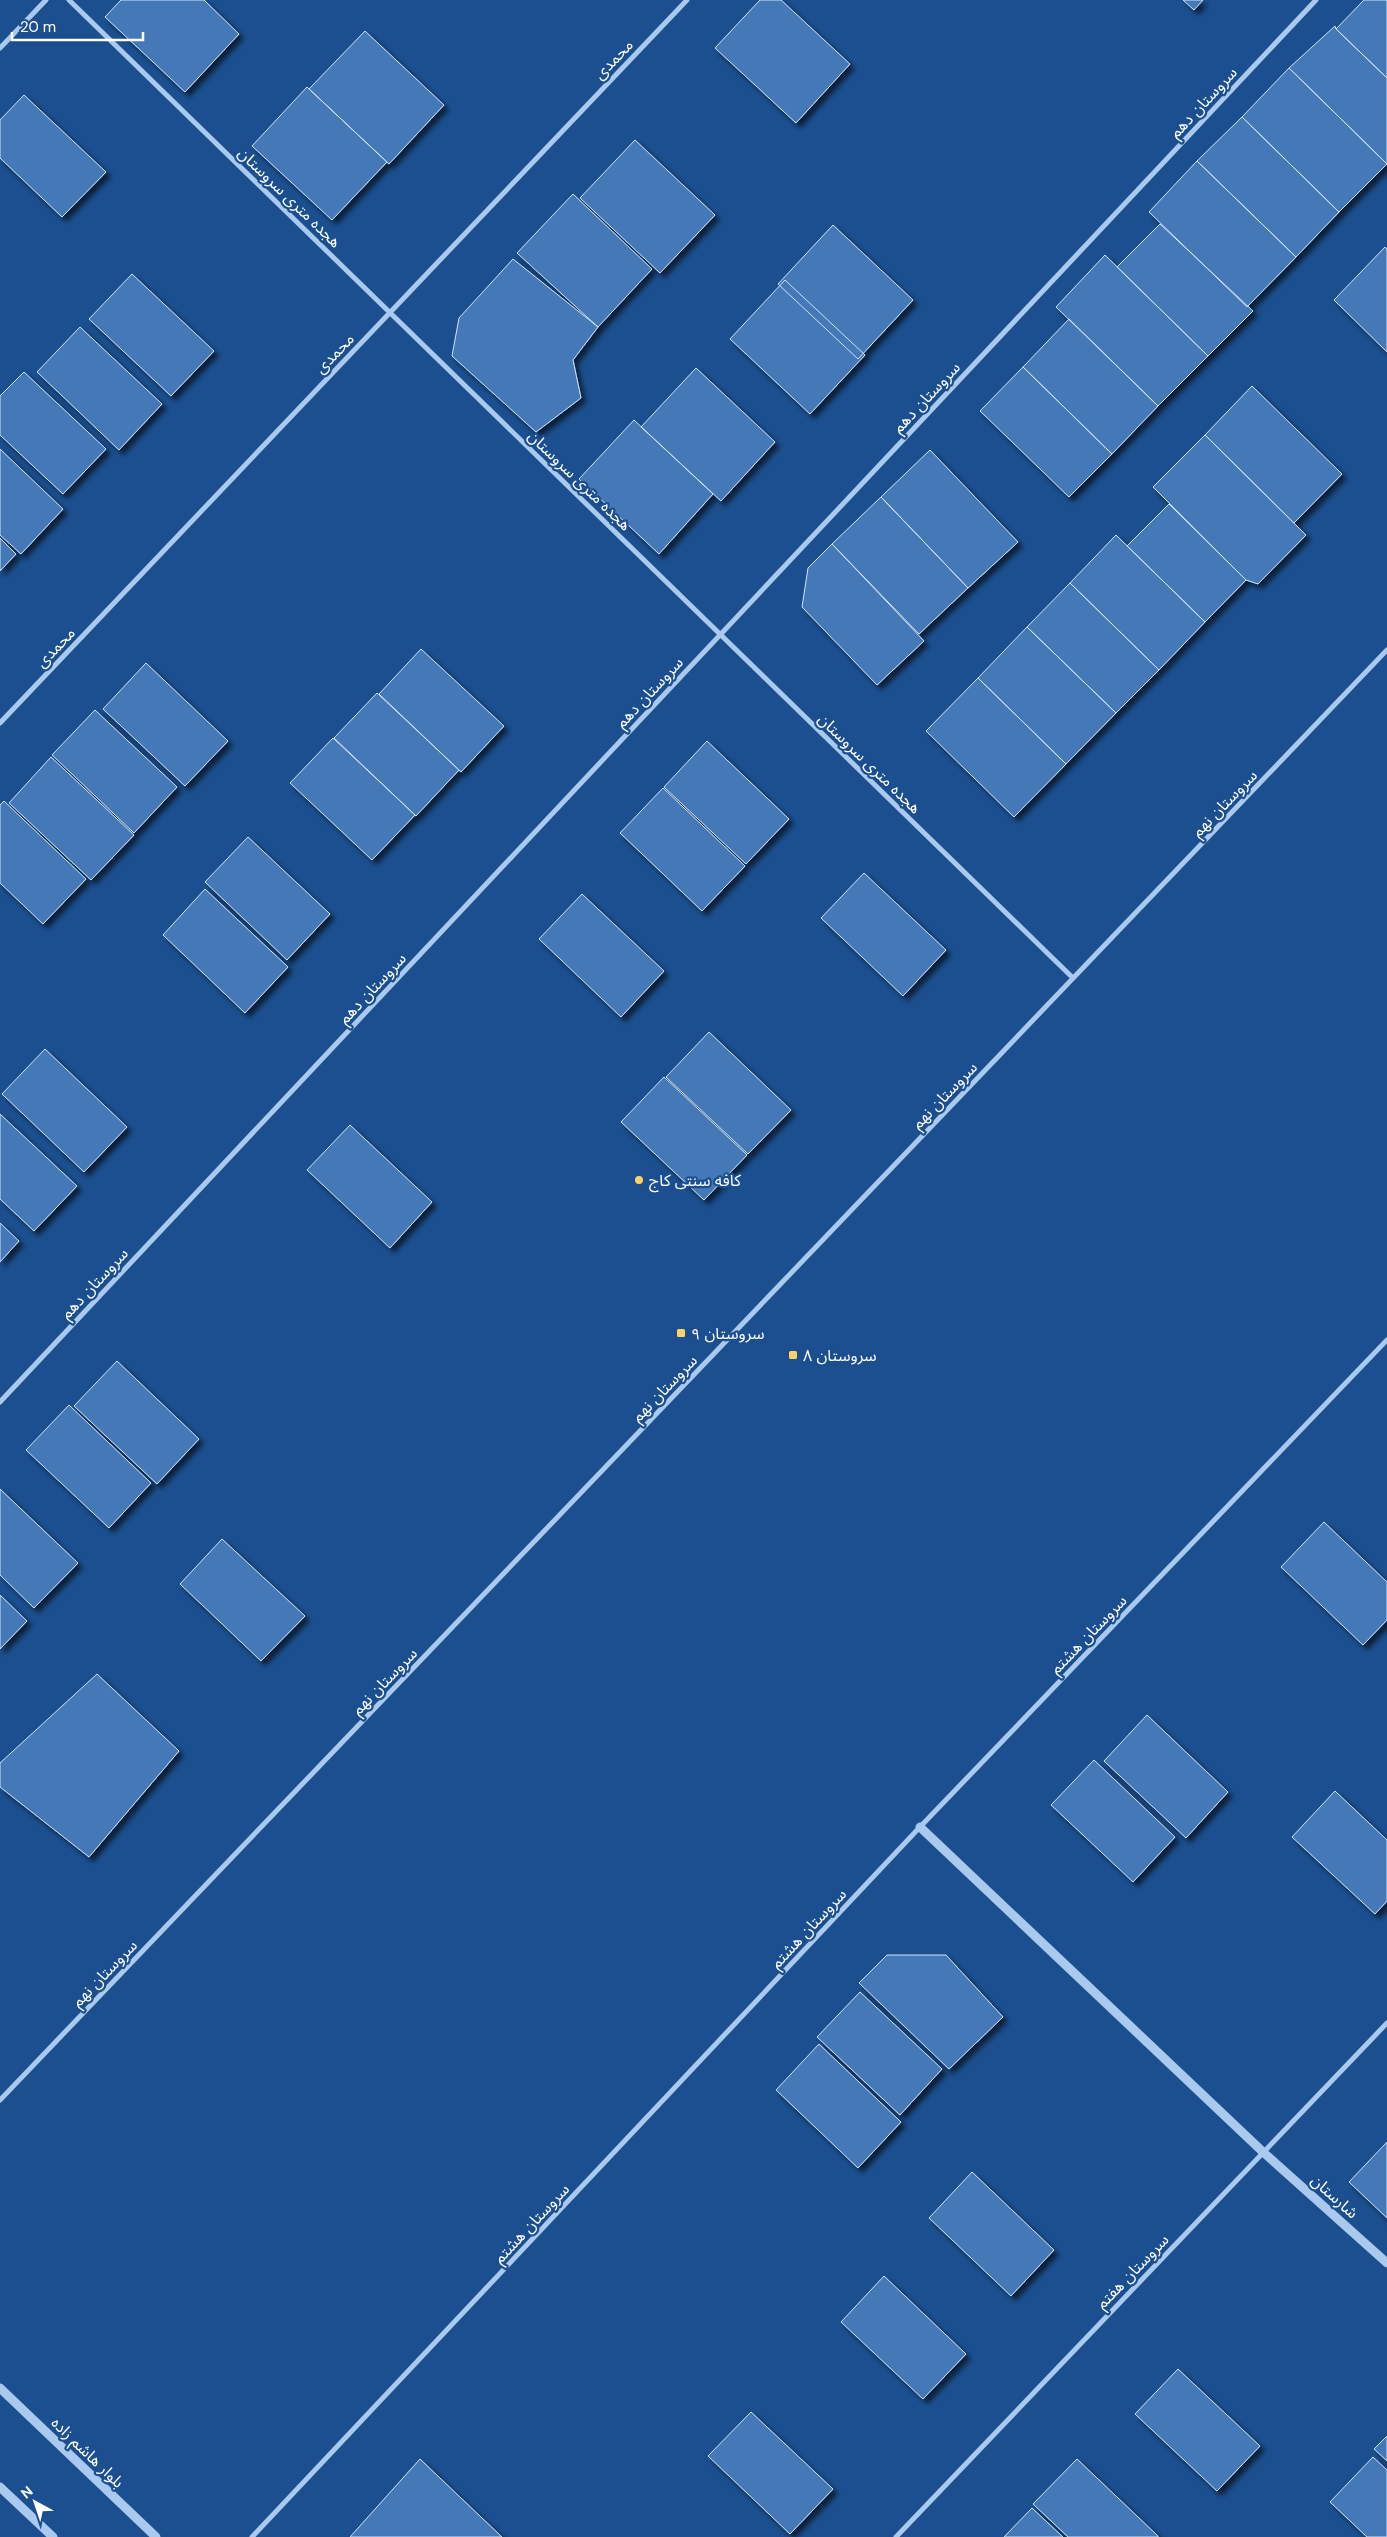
<svg xmlns="http://www.w3.org/2000/svg" width="1387" height="2537" viewBox="0 0 1387 2537" font-family="'DM Sans','Noto Sans Arabic',sans-serif">
<style>
.building{fill:#4478b7;stroke:#cfe3fa;filter:url(#shadow)}
.lines{fill:none;stroke-linecap:round;stroke-linejoin:round}
.minor{stroke:#a9c9ee;stroke-width:5}
.tertiary{stroke:#a9c9ee;stroke-width:9}
.poi-dot{fill:#ffd166;stroke:#1b4f8f;stroke-width:2}
.labels{text-anchor:middle;stroke-width:4.5;stroke-linejoin:round;paint-order:stroke}
.street-label{font-size:16px;fill:#fff;stroke:#1b4f8f}
.poi-label{font-size:16px;fill:#fff;stroke:#1b4f8f;text-anchor:start}
</style>
<defs>
<filter id="shadow"><feDropShadow dx="4.5" dy="4.5" stdDeviation="2.5" flood-color="#0009"/></filter>
</defs>
<rect width="100%" height="100%" fill="#1b4f8f"/>
<path class="building" d="M121 0H204L239 34 185 92 105 17Z
M760 0H781L850 64 796 123 715 48Z
M1183 0H1203L1194 10Z
M1364 0H1387V78L1336 29Z
M1335 26 1336 29 1387 78V164L1289 68Z
M365 31 444 105 389 164 309 89Z
M1289 68 1387 164 1339 212 1242 117Z
M307 87 387 162 332 220 252 146Z
M24 95 106 172 62 217 0 158V120Z
M1242 117 1339 212 1296 257 1197 161Z
M635 140 715 215 660 273 580 198Z
M1197 161 1296 257 1247 307 1149 212Z
M573 194 652 269 598 327 517 253Z
M1160 224 1253 311 1208 356 1117 267Z
M833 225 913 300 858 359 778 284Z
M1385 247 1387 249V352L1334 300Z
M1105 255 1208 356 1158 406 1056 307Z
M513 259 598 327 573 360 581 398 536 432 452 356 459 318Z
M132 274 214 351 171 396 89 319Z
M785 280 865 355 810 414 730 339Z
M1069 319 1158 406 1112 454 1023 367Z
M80 327 162 404 119 450 37 372Z
M1023 367 1112 454 1069 497 980 411Z
M696 368 775 442 721 501 641 427Z
M24 372 106 449 63 494 0 435V396Z
M1252 386 1342 474 1294 523 1205 435Z
M634 420 713 494 659 554 579 479Z
M1205 435 1306 535 1258 584 1246 580 1153 487Z
M0 449 63 509 21 554 0 535Z
M930 450 1018 542 968 588 881 497Z
M881 497 968 588 919 634 832 544Z
M1169 504 1246 580 1205 622 1127 546Z
M1116 535 1205 622 1159 670 1070 583Z
M0 538 16 554 0 571Z
M832 544 924 641 877 685 802 607 808 568Z
M1070 583 1159 670 1116 713 1027 627Z
M1027 627 1116 713 1066 764 978 678Z
M421 649 504 726 461 772 379 694Z
M146 663 228 741 185 786 103 709Z
M978 678 1066 764 1014 817 926 731Z
M377 693 459 770 416 816 334 738Z
M95 710 177 787 134 833 52 755Z
M333 738 415 815 372 860 290 783Z
M707 741 789 819 746 864 664 787Z
M51 757 134 835 91 880 9 803Z
M663 788 745 866 702 911 620 833Z
M4 801 86 879 43 924 0 883V805Z
M248 837 330 914 287 960 205 882Z
M864 873 946 950 903 996 821 918Z
M205 889 288 967 245 1013 163 935Z
M582 894 664 971 621 1017 539 939Z
M709 1032 791 1110 748 1154 666 1077Z
M45 1049 127 1127 84 1172 2 1094Z
M664 1077 747 1155 704 1200 621 1122Z
M0 1114 77 1186 34 1231 0 1199Z
M350 1125 432 1202 390 1248 307 1170Z
M0 1223 19 1241 0 1262Z
M117 1361 199 1439 157 1484 74 1406Z
M69 1405 151 1483 109 1528 26 1450Z
M0 1489 78 1563 34 1608 0 1575Z
M1324 1522 1387 1582V1620L1363 1645 1281 1567Z
M222 1539 305 1616 261 1661 180 1584Z
M0 1595 27 1621 0 1649Z
M97 1674 179 1751 89 1857 0 1787V1763Z
M1147 1715 1228 1792 1186 1838 1104 1761Z
M1094 1760 1175 1837 1133 1882 1051 1805Z
M1335 1791 1387 1840V1901L1375 1914 1292 1837Z
M887 1955H946L1003 2017 949 2069 859 1983Z
M860 1992 942 2069 900 2115 817 2037Z
M819 2044 901 2122 858 2168 776 2090Z
M1387 2142V2218L1349 2182Z
M972 2172 1054 2250 1011 2296 929 2218Z
M884 2276 966 2354 923 2399 841 2322Z
M1178 2369 1260 2446 1217 2491 1135 2414Z
M751 2412 833 2489 790 2534 708 2456Z
M1387 2436V2461L1374 2449Z
M1373 2457 1387 2470V2537H1367L1330 2502Z
M420 2459 502 2537H350Z
M1077 2459 1158 2536V2537H1068L1033 2504Z
M1032 2508 1063 2537H1004Z"/>
<g class="lines">
<path class="minor" d="M69 0 1073 978
M0 48 46 0
M0 723 687 0
M0 1402 1316 0
M0 2100 1387 650
M252 2537 920 1827 1387 1340
M896 2537 1387 2023"/>
<path class="tertiary" d="M920 1827 1263 2152 1387 2263
M0 2388 156 2537
M0 2487 53 2537"/>
</g>
<g class="poi-dot">
<circle cx="639" cy="1180" r="5"/>
<rect x="676" y="1328" width="10" height="10" rx="2.5"/>
<rect x="788" y="1350" width="10" height="10" rx="2.5"/>
</g>
<g class="labels">
<g class="street-label">
<text transform="translate(613 59) rotate(-46)" y="6">محمدی</text>
<text transform="translate(1203 102) rotate(-47)" y="6">سروستان دهم</text>
<text transform="translate(290 197) rotate(44)" y="6">هجده متری سروستان</text>
<text transform="translate(334 353) rotate(-46)" y="6">محمدی</text>
<text transform="translate(926 397) rotate(-47)" y="6">سروستان دهم</text>
<text transform="translate(580 480) rotate(44)" y="6">هجده متری سروستان</text>
<text transform="translate(55 647) rotate(-46)" y="6">محمدی</text>
<text transform="translate(649 692) rotate(-47)" y="6">سروستان دهم</text>
<text transform="translate(870 763) rotate(44)" y="6">هجده متری سروستان</text>
<text transform="translate(1224 803) rotate(-46)" y="6">سروستان نهم</text>
<text transform="translate(372 988) rotate(-47)" y="6">سروستان دهم</text>
<text transform="translate(944 1095) rotate(-46)" y="6">سروستان نهم</text>
<text transform="translate(94 1283) rotate(-47)" y="6">سروستان دهم</text>
<text transform="translate(664 1388) rotate(-46)" y="6">سروستان نهم</text>
<text transform="translate(1088 1634) rotate(-46)" y="6">سروستان هشتم</text>
<text transform="translate(384 1681) rotate(-46)" y="6">سروستان نهم</text>
<text transform="translate(808 1928) rotate(-47)" y="6">سروستان هشتم</text>
<text transform="translate(104 1973) rotate(-46)" y="6">سروستان نهم</text>
<text transform="translate(1335 2196) rotate(42)" y="6">شارستان</text>
<text transform="translate(531 2223) rotate(-47)" y="6">سروستان هشتم</text>
<text transform="translate(1132 2271) rotate(-46)" y="6">سروستان هفتم</text>
<text transform="translate(88 2452) rotate(44)" y="6">بلوار هاشم زاده</text>
</g>
<g class="poi-label">
<text x="649" y="1186">کافه سنتی کاج</text>
<text x="691" y="1339">سروستان ٩</text>
<text x="803" y="1361">سروستان ٨</text>
</g>
</g>
<g transform="translate(35 2502) rotate(320)" stroke="#1b4f8f" stroke-width="4" paint-order="stroke">
<path d="M0-4L9 19L0 12L-9 19Z" fill="#ffffff"/>
<text y="-8" font-size="14" font-weight="bold" text-anchor="middle" fill="#ffffff">N</text>
</g>
<path d="M12 32v8h131v-8" fill="none" stroke="#ffffff" stroke-width="2.5"/>
<text x="20" y="32" font-size="15" fill="#ffffff" stroke="#1b4f8f" stroke-width="4" paint-order="stroke">20 m</text>
</svg>
